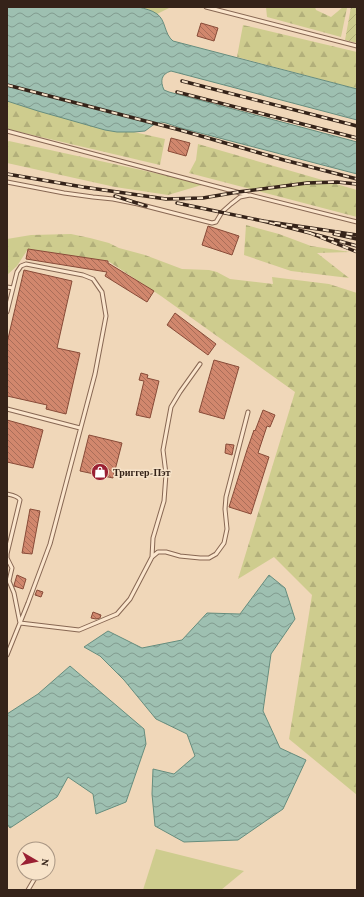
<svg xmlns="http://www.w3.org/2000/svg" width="364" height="897" viewBox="0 0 364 897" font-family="'Crimson Pro',serif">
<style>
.grass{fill:#cecc8e}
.forest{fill:url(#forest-firs)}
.garden{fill:url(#garden-furrows)}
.water{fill:url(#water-waves);stroke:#668d7e}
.building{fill:url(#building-back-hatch);stroke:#884b38}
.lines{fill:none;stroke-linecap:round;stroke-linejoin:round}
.service-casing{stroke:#876753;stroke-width:5}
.service{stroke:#fbe6cd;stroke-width:3}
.rail-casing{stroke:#352319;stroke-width:3.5}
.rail{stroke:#f7e3c9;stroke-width:2;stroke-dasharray:6;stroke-linecap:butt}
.labels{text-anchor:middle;stroke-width:3;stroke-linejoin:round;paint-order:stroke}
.poi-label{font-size:10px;font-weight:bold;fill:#352319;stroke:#f7e3c9;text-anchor:start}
</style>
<defs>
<pattern id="forest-firs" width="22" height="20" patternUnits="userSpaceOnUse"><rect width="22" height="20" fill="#cecc8e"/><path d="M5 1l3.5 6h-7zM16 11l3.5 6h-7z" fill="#b2af7a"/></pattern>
<pattern id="garden-furrows" width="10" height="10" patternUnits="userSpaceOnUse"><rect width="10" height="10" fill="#cecc8e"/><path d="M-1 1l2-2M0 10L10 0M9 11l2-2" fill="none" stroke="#b2af7a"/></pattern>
<pattern id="water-waves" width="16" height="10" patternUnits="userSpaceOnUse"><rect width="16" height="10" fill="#9ec0b1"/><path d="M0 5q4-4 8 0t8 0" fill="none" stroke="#829c8f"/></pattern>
<pattern id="building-back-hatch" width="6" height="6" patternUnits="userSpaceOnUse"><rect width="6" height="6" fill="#d1876d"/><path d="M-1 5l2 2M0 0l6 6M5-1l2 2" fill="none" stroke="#aa6e59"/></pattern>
</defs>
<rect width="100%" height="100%" fill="#f0d7b9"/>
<path class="grass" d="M156 849 244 871 221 890H143Z"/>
<path class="forest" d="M139 7H171L157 14Z
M266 7H315L316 10 331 17 343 7 347 8 341 37 267 17Z
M243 25 357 52V89L237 57Z
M7 101 105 130 117 132H134L165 139 160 165 7 129Z
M9 141 205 184 168 195 115 187 7 163V142Z
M198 144 357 190V217L189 173 196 160Z
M246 225 279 234 311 246 350 252 317 253 349 278 291 271 244 255Z
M71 234 90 238 109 243 119 248 145 255 182 269 209 270 217 272 230 279 273 284 272 277 329 284 357 293V795L289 739 312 595 274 557 238 579 295 392 161 296 108 261 28 249 17 266 7 275V239L31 235Z"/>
<path class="garden" d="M351 7H357V43L345 40Z"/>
<path class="water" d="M7 7H139C145 9 152 10 157 14 166 20 164 34 173 41L357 89V120L171 71C161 74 160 81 164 90L169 92 357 142V174L181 128 166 123 161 122 153 125 145 131 134 132H117L105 130 38 111 7 101Z
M269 575 285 588 295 619 271 654 263 711 280 748 306 760 283 809 238 840 184 842 155 826 152 794 153 769 174 774 195 756 187 734 156 719 124 680 100 656 84 647 108 631 142 648 182 640 207 613 240 614Z
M70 666 144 729 146 744 126 802 96 814 93 794 68 777 57 797 10 828 7 824V714L38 694Z"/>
<path class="building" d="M201 23 218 28 214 41 197 36Z
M171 138 190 143 186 156 168 151Z
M208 226 239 236 232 255 202 245Z
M28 249 108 261V263L154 291 147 302 105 276 107 272 26 259Z
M24 270 72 281 57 348 80 353 66 414 46 409 47 405 7 396V343Z
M175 313 216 344 208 355 167 325Z
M214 360 239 367 224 419 199 412Z
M141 373 148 375 147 378 159 381 150 418 136 415 144 381 139 380Z
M263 410 275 415 270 427 267 426 258 453 269 457 251 514 229 507 247 450 254 430 255 431Z
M7 420 43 430 33 468 7 462Z
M89 435 122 443 113 478 80 471Z
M226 444 234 445 232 455 225 453Z
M30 509 40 511 32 554 22 553Z
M17 575 26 579 23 589 14 586V585Z
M37 590 43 592 41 597 35 595Z
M93 612 101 615 100 618 96 619 91 618Z"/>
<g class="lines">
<defs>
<path id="service" d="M206 7 357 46
M7 131 248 195
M7 182 64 193 93 197 113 199 138 204 212 223 216 222 222 212 231 204 240 197 250 195 357 222
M7 287 13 288
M7 312 17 272 21 266 26 264 83 275 93 279 102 292 106 316 95 374 50 544 28 603 7 655
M7 409 80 428
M7 494C12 495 18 496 20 500L7 554V558L12 568 9 581
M152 557 153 538 164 501 166 474 163 450 171 407 180 392 200 364
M7 580 9 581 14 593 20 623 79 630 117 614 130 599 140 580 152 557 158 552H166L180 556 200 558H209L216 554 224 543 227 529 225 509 226 497 248 412
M28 890 38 873"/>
</defs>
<use href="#service" class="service-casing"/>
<use href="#service" class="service"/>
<defs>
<path id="rail" d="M182 81 357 126
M7 85 180 130 284 160 357 179
M177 92 357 138
M7 174 83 187 166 199 203 198 238 192 307 183 337 182 357 184
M115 196 146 206
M177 203 263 221
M311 228 357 235
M310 233 263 221 311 228
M334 234 357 239
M357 246 310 233 357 252"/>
</defs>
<use href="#rail" class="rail-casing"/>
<use href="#rail" class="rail"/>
</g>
<defs>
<symbol id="shop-disc" viewBox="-11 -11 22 22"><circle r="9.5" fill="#9a2033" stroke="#f7e3c9"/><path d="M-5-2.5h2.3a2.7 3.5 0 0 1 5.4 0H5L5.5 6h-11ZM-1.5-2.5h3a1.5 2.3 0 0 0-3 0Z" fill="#fff"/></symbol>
</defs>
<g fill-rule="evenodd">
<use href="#shop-disc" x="90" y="462" width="20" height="20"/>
</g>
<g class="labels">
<g class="poi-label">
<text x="113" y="476">Триггер-Пэт</text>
</g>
</g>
<rect width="364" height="897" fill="none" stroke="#352319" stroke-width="16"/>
<g transform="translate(36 861) rotate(99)"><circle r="19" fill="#f7e3c9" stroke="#a99683"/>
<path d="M0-3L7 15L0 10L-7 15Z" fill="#9a2033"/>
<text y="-6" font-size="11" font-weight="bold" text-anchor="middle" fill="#352319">N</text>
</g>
</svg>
